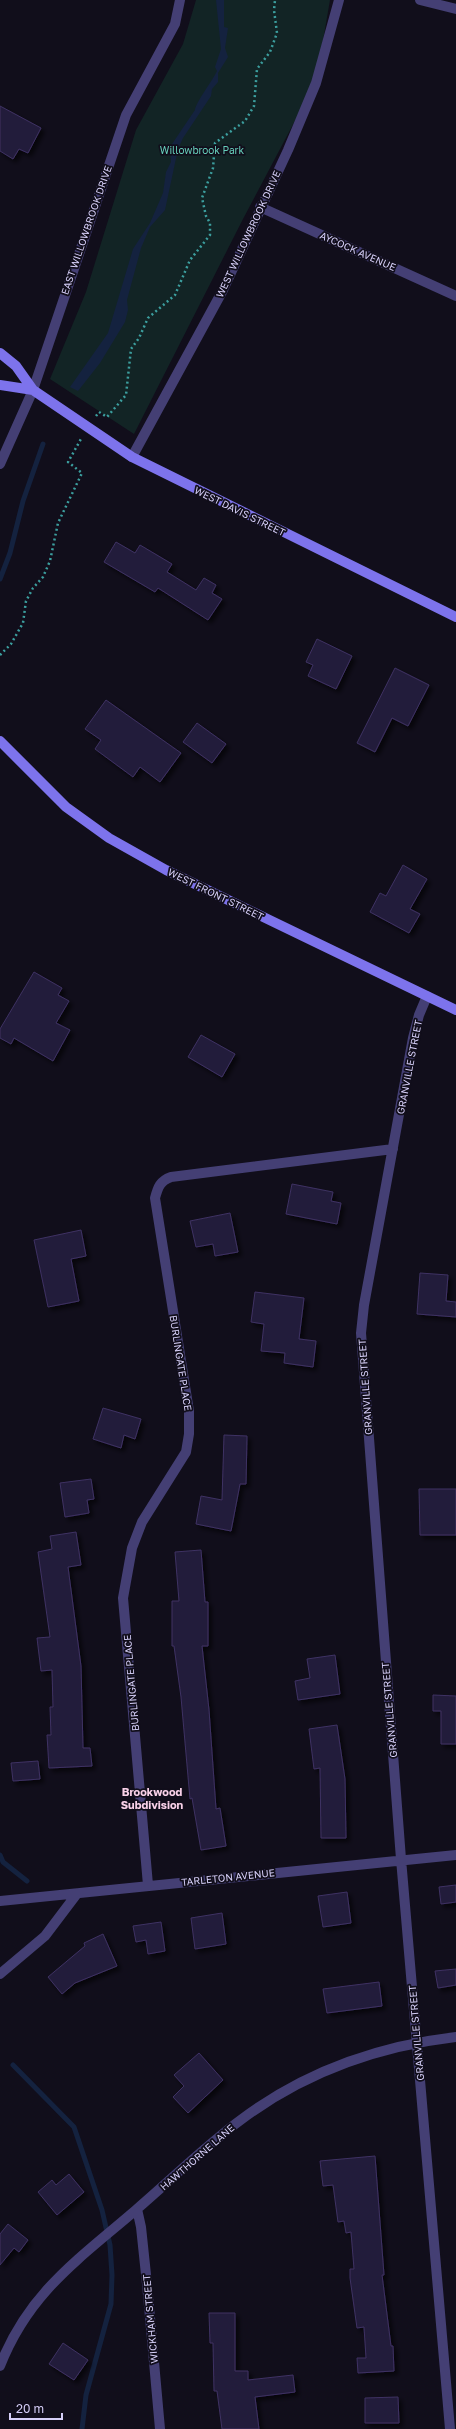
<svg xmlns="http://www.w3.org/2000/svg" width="456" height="2429" viewBox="0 0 456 2429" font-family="'Golos Text',sans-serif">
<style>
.green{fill:#122425}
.water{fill:#14223f}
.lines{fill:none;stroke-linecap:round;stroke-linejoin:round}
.stream{stroke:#14223f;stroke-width:5}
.building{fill:#241c3a;stroke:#3e3263;filter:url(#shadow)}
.path{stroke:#3c9f9f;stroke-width:2.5;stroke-dasharray:2 3;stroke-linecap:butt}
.street{stroke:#443f74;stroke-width:10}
.secondary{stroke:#7d73ec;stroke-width:10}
.labels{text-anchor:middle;stroke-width:3.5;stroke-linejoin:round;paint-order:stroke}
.park-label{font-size:10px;fill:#66ceba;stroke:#110e1b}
.street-label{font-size:10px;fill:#d6cff8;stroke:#110e1b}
.neighbourhood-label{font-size:11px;font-weight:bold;fill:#f9d1e8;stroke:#110e1b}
</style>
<defs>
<filter id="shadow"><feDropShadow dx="3.5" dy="3.5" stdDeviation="2" flood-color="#0009"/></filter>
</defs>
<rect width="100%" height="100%" fill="#110e1b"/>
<path class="green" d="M196 0H330L316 81 243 219 134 434 50 379 86 292 136 130 183 44Z"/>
<path class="water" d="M216 0H224V27L228 28 225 48 228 57 218 73V82L212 89 211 96 183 138 178 149 165 210 150 227 141 248 127 300 128 310 125 322 100 363 78 391 70 387 108 333 133 249 150 223 163 193 166 172 171 162 170 147 195 110C196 102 213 80 217 71L215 67 221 49Z"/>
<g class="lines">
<path class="stream" d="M0 579 10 553 23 501 43 444
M0 1855 3 1862 27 1881
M13 2065 74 2127 102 2210 110 2245 112 2275 111 2304 86 2395 82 2429"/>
</g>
<path class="building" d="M0 106 41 128 28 153 19 149 13 159 0 151Z
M116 542 135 553 140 545 172 564 167 572 196 590 204 578 216 585 212 593 222 599 208 620 158 588 155 592 104 562Z
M317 639 352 656 336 689 308 676 313 665 306 662Z
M395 668 429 685 408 726 392 718 375 752 357 743Z
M106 700 181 753 160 782 140 767 133 777 95 749 101 740 85 729Z
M197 723 226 744 212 763 183 742Z
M403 865 427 879 410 909 420 914 409 933 370 912 380 893 386 896Z
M34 972 62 988 58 995 69 1001 56 1023 70 1030 53 1061 14 1038 11 1044 0 1038V1029Z
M201 1035 235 1054 222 1077 188 1057Z
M292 1184 333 1192 331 1201 341 1203 337 1224 286 1214Z
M230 1213 238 1252 215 1256 213 1244 196 1247 190 1221Z
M81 1230 86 1256 71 1259 79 1301 48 1307 34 1240Z
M420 1273 448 1275 446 1301 456 1302V1317L417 1314Z
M255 1292 304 1298 299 1339 316 1341 313 1367 284 1363 285 1353 261 1351 264 1324 251 1322Z
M103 1408 141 1419 135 1439 124 1435 121 1448 93 1439Z
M224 1435 247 1436 246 1484H240L231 1531 196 1524 201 1496 222 1500Z
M91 1479 94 1499 87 1500 89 1513 65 1517 60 1483Z
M419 1489H456V1535H420Z
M76 1532 81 1565 68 1567 81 1666 83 1748H90L92 1766 49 1768 47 1735H51L50 1707H53L52 1670 41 1671 37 1638 50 1637 38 1552 52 1549 50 1536Z
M201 1550 205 1602H208V1646H202L209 1710 216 1809 220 1808 226 1846 201 1850 192 1798 190 1799 181 1697 174 1646H172V1601H179L175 1552Z
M335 1655 340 1694 298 1700 295 1681 310 1678 307 1659Z
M433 1695 456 1696V1744H441V1711H433Z
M337 1725 345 1779 346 1838H321L320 1768 314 1769 309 1729Z
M38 1761 40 1779 13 1781 11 1763Z
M456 1885V1902L441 1904 439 1887Z
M347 1892 351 1923 323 1927 318 1896Z
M222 1913 226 1944 195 1949 191 1918Z
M161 1922 165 1951 148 1954 146 1940 136 1942 133 1926Z
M103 1934 117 1966 75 1983 62 1994 48 1977 85 1946 84 1943Z
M456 1969V1985L438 1988 435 1971Z
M379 1982 382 2006 327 2013 323 1989Z
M199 2053 223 2080 188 2113 173 2097 184 2086 174 2075Z
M375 2156 384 2275H382L391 2346H393L394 2371 358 2373 357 2358H366L364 2327 357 2328 350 2278V2269H354L351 2232 346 2233 344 2221 338 2222 333 2185 323 2186 320 2161Z
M69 2174 84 2192 57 2215 38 2192 52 2180 56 2185Z
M8 2224 28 2240 19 2252 14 2248 0 2265V2234Z
M209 2313H235V2371H248V2380L293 2375 295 2392 255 2397 259 2429H222L217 2391H214L213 2343H210Z
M63 2343 88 2360 74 2380 49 2364Z
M398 2397 399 2423H365V2398Z"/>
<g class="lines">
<path class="path" d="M96 416 99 412 107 417 126 395 131 349 139 338 148 318 175 295 190 260 210 235V223L206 216 202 198 213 168 215 143 245 121 254 106 257 69 270 52 277 33 274 10 275 0
M0 655 11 644 23 623 26 601 33 588 43 577 50 561 58 523 82 473 68 462 81 439"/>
<path class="street" d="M420 0 456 9
M260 207 456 296
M132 457 223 290 288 150 316 83 339 0
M0 464 33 390 126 115 175 24 180 0
M427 996 419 1015 413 1038 364 1305 361 1333 401 1859 450 2429
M148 1885 123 1598 132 1548 142 1522 186 1452 189 1434V1411L155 1198C158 1187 160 1181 171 1177L393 1149
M0 1901 456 1855
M0 1974 45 1936 76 1895
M137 2209 141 2227 147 2284 160 2429
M0 2366C29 2292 79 2259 137 2209 172 2179 205 2146 242 2119 305 2072 379 2046 456 2037"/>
<path class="secondary" d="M0 353 16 366 33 390 132 457 456 617
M0 385 33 390
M0 741 66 807 109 838 166 870 456 1010"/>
</g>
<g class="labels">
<g class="park-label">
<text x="202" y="154">Willowbrook Park</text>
</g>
<g class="street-label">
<text transform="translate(86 230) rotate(-71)" y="4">EAST WILLOWBROOK DRIVE</text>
<text transform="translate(248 234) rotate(-65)" y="4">WEST WILLOWBROOK DRIVE</text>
<text transform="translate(358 251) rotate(24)" y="4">AYCOCK AVENUE</text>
<text transform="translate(240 511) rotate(26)" y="4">WEST DAVIS STREET</text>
<text transform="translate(216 894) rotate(26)" y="4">WEST FRONT STREET</text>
<text transform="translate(409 1067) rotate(-79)" y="4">GRANVILLE STREET</text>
<text transform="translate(181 1363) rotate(81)" y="4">BURLINGATE PLACE</text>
<text transform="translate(365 1387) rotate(-94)" y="4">GRANVILLE STREET</text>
<text transform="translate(131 1683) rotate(-95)" y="4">BURLINGATE PLACE</text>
<text transform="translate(389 1710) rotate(-95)" y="4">GRANVILLE STREET</text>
<text transform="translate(228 1877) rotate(-6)" y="4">TARLETON AVENUE</text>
<text transform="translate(416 2033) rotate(-95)" y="4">GRANVILLE STREET</text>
<text transform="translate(197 2157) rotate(-41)" y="4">HAWTHORNE LANE</text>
<text transform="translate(150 2319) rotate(-95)" y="4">WICKHAM STREET</text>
</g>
<g class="neighbourhood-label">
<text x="152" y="1796">Brookwood<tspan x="152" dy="13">Subdivision</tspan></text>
</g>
</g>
<path d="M10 2413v6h52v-6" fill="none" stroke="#d6cff8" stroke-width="2"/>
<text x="16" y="2413" font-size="12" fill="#d6cff8" stroke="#110e1b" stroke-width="3" paint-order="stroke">20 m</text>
</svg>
